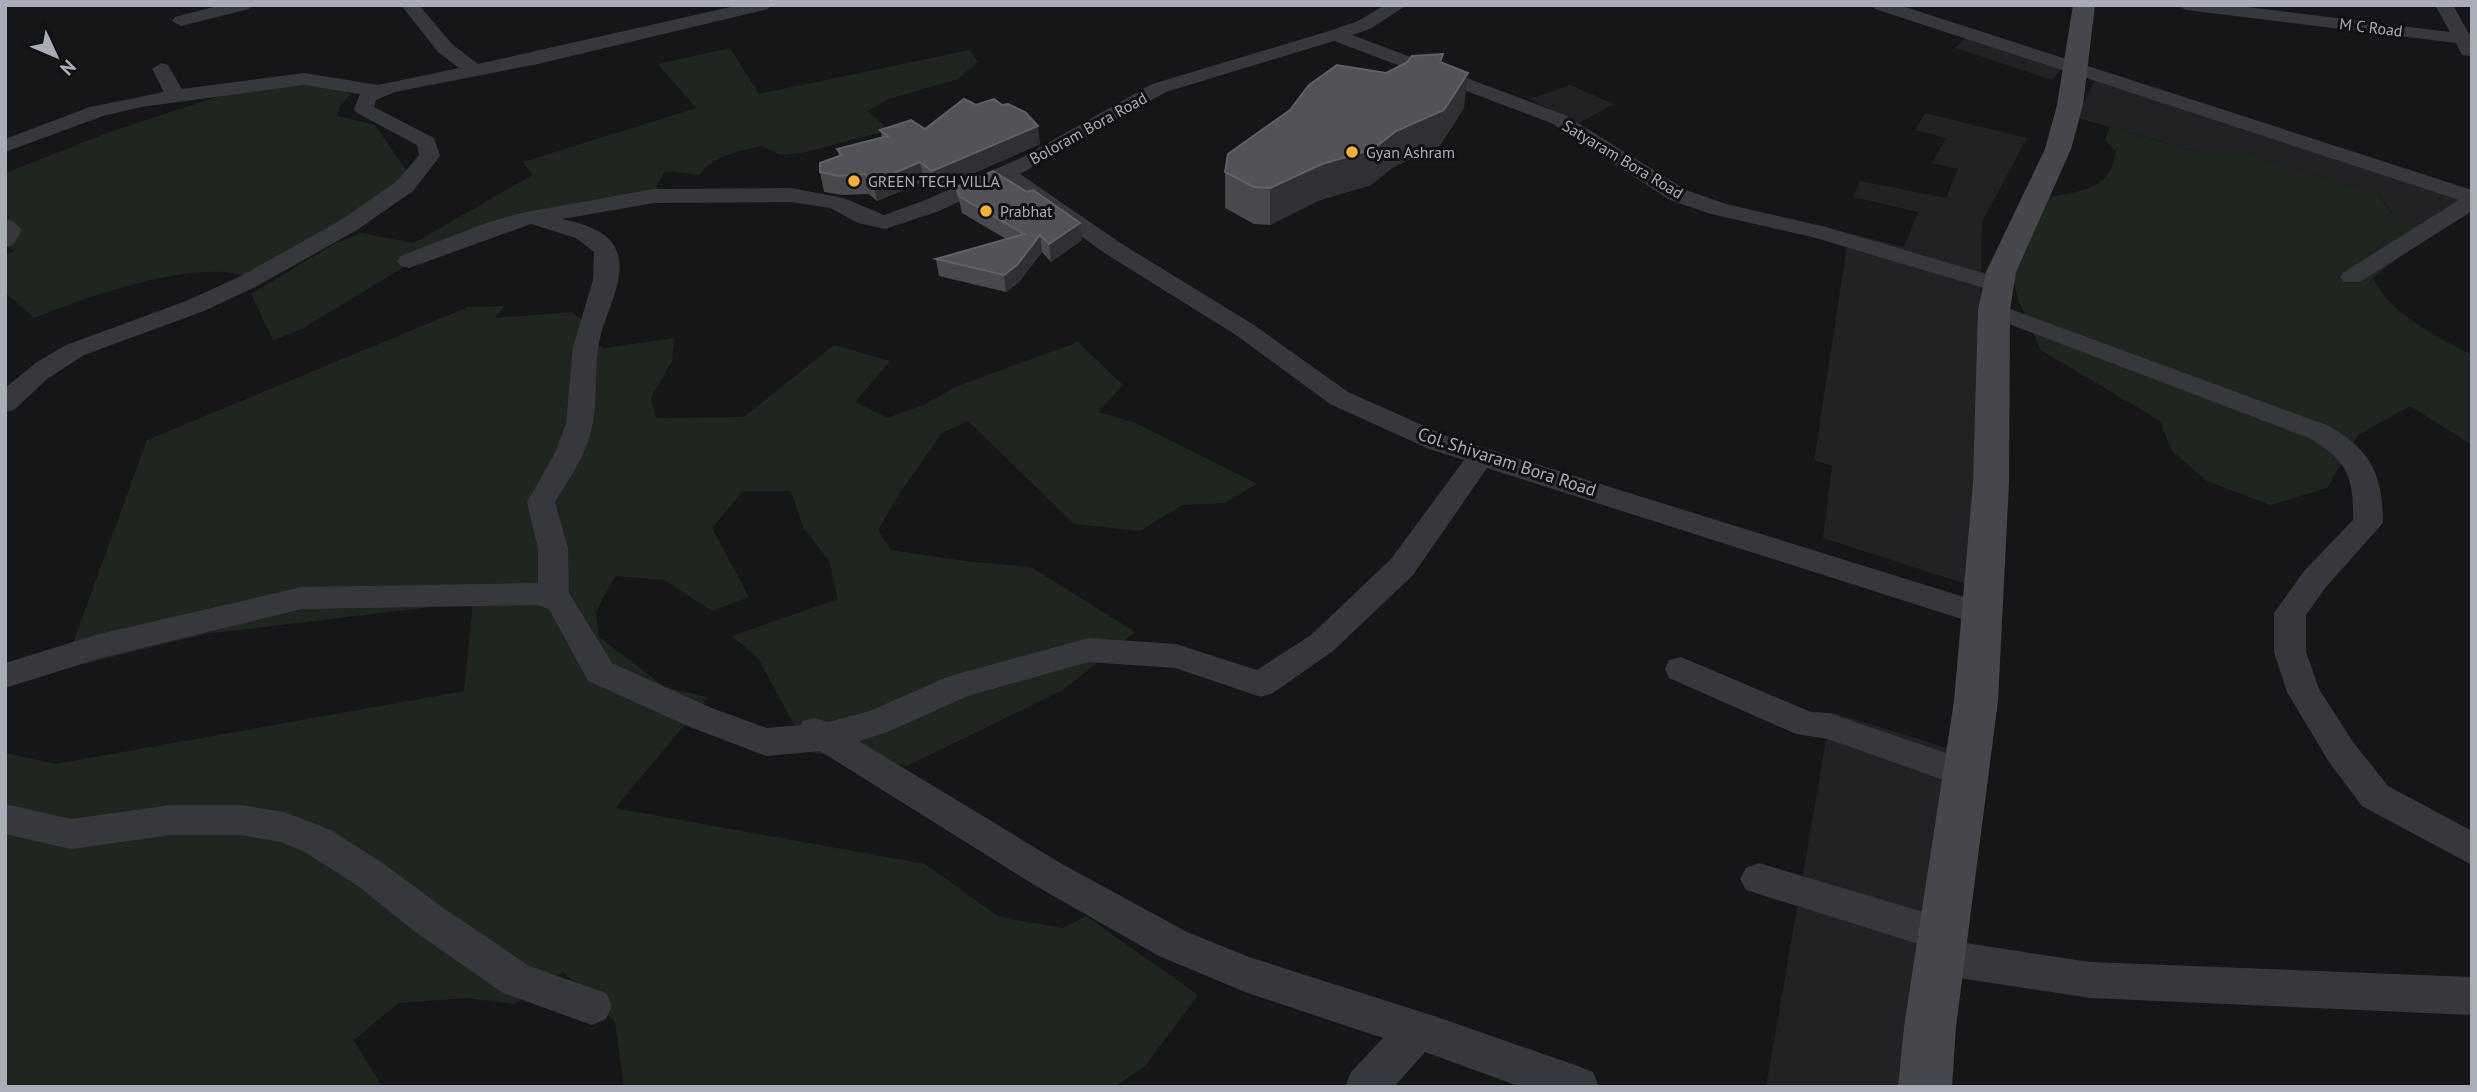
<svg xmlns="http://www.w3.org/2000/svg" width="2477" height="1092" viewBox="0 0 2477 1092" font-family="'PT Sans',sans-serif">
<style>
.built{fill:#222225}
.green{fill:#1e261f}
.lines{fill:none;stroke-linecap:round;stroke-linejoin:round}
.street{fill:#37383d;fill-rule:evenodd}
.secondary{fill:#45474d;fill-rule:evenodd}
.wall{fill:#47494d}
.shaded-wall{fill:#2f3033}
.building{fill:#525359;stroke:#5f6168;stroke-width:2}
.poi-dot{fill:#f2b134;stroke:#111113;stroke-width:2.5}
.labels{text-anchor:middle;stroke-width:6;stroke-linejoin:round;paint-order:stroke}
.far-street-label{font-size:16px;fill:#a8adb8;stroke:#111113}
.far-poi-label{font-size:16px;fill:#a8adb8;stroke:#111113;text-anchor:start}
.street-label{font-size:18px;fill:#a8adb8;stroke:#111113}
</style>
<rect width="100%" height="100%" fill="#161618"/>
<path class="built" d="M1967 37 2063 67 2052 80 1955 48Z
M2103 81 2472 202 2431 232 2393 220 2392 212 2376 193 2241 152H2198L2078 118 2093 82Z
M1570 85 1614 104 1579 123 1529 99Z
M1925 113 2027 138 1982 222 1975 587 1823 538 1832 466 1814 460 1849 233 1904 247 1918 212 1853 197 1860 181 1946 198 1958 169 1932 163 1946 138 1915 130Z
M1831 712 1954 750 1923 1087H1766Z"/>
<path class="green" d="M730 48 759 94 970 50 978 62 958 79 889 99 867 111 890 130 802 153 781 155 761 146C742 151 710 156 700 175L665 171 656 188 678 194 577 204 427 253 302 329 273 340 251 294 334 244 362 233 414 243 532 175 523 162 696 108 658 64Z
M294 85 339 88 351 94 340 106 337 116 375 125 408 173 404 184 247 277C198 257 83 298 34 318L5 292V255L14 251 5 245V173L115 130 226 94Z
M2109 127 2197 152H2241L2376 193 2392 213 2393 220 2431 232 2373 278C2391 315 2436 336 2472 355V445L2410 406 2358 435 2327 488 2271 505 2207 481 2172 451 2160 421 2041 350 2019 302 2006 253 2048 198C2081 190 2111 191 2116 151L2105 141Z
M504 306 495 318 571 312 588 324V340L604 348 674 338 672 361 651 398 656 418 744 417 834 345 890 361 855 402 887 418 924 405 953 388 1078 342 1123 385 1098 412 1133 422 1257 484 1224 503 1182 505 1140 531 1074 524 968 421 942 433 899 494 878 530 891 550 965 561 1031 567 1135 632 1063 690 907 766 809 752 758 658 732 636 838 599 829 561 803 527 791 491H743L712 528 749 597 712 611 664 580 615 576 596 612 599 637 665 687 708 697 615 808 925 864 999 917 1063 928 1086 916 1198 995 1145 1066 1115 1087H624L615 1022 563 972 514 1004 467 998 398 1003 354 1040 381 1085 5 1087V753L56 764 464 691 473 602 205 634 85 664 73 643 147 440 468 307Z"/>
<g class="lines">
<path class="street" d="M221 5H252L249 9 181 26 172 21 175 17Z
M401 5H419L452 44 478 64 739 5H771L768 9 538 64 395 92 376 100 374 107 434 138 440 156 413 191 357 230 257 286 204 311 84 355 47 379 14 410 5 412V388L37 362 66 345 186 301 241 276 341 220 397 181 419 155 417 145 357 113 354 109 360 94 304 85 141 107 103 116 5 152V139L90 107 164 92 152 69 161 63 168 65 182 89 304 73 378 85 459 68 438 52Z
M1385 5H1407L1370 29 1352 35 1565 115 1686 190 1726 204 1826 227 2007 280 2011 285 2007 290H1991L1812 237 1711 214 1670 200 1551 123 1334 41 1166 92 1020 174 1122 244 1254 325 1348 392 1449 437 1993 606 1998 614 1993 622 1982 625 1971 622 1487 468 1413 575 1333 651 1273 693 1261 697 1175 668 1088 662 968 696 890 731 859 741 1062 864 1187 932 1249 957 1434 1016 1578 1066 1593 1072 1599 1087H1521L1425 1052 1394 1087H1345L1351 1072 1383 1038 1245 992 1159 956 1036 886 820 751 766 756 690 727 588 681 549 609 537 605 302 609 101 658 5 688V663L99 634 302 587 538 583V548L527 502 555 453 566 424 573 347 593 280 594 252 576 238 531 224 409 268 401 266 397 261 401 256 483 224 521 213 654 189 791 188 844 198 884 215 923 201 1023 157 1152 84 1329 31 1358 21ZM1003 181 1106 254 1236 335 1330 404 1429 449 1464 460 1391 559 1311 635 1257 670 1176 644 1088 638 947 677 870 711 828 722 815 718 803 721 801 725 767 728 714 709 612 663 569 593 568 548 555 502C568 481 583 459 590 435 600 402 592 367 601 334 607 311 625 279 618 255 612 231 584 224 562 219L654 203 791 202 830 208 858 223 885 229 939 211Z
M1872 5H1899L2472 190V211L2360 282H2344L2340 277 2344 272 2459 200 1875 9Z
M2177 5H2231L2450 32 2435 5H2453L2469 34H2472V56L2462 55 2456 43 2186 10Z
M5 219 13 221 22 230 13 245 5 247Z
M1994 303 2329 426C2371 450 2383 475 2383 523L2326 587 2306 615V652L2319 689 2353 742 2388 786 2472 831V865L2362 806 2329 762 2287 692 2274 652V613L2304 571 2353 520C2354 477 2347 460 2309 438L1985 315 1982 310 1985 305Z
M1681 657 1811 712 1829 713 1978 764 1983 774 1978 784 1966 788 1828 739 1796 734 1669 678 1665 669 1669 660Z
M5 804 71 819 171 805H240L284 812 331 830 384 864 442 907 529 966 606 993 612 1006 606 1019 592 1025 503 993 414 931 358 886 305 852 281 842 240 835H171L71 849 5 834Z
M1759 863 1957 922 1962 934 1959 942 2090 962 2472 977V1015L2090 998 1940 975 1926 970 1920 957 1925 946 1746 890 1740 879 1746 868Z"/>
<path class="secondary" d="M2073 5H2095L2083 105 2071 149 2016 272 2010 310 2009 483 1998 701 1956 1027 1952 1087H1898L1904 1027 1954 701 1973 483 1978 310 1986 272 2045 149 2057 105Z"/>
</g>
<path class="wall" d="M1442 63 1464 108 1440 145 1393 167 1371 185 1320 200 1270 225 1254 224 1225 208V172Z
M976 105H1002L1040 144 935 190 924 181 877 201 869 194 843 195 824 192 820 172 839 156 837 149 882 137 880 130 925 129Z
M956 187 1082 240 1051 262 1042 252 1019 282 1006 292 939 276 936 259 1006 239 962 213Z"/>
<path class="shaded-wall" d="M1468 73 1464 108 1440 145 1393 167 1371 185 1320 200 1270 225V188Z
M1038 126 1040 144 935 190 932 171Z
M920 162 924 181 877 201 873 182Z
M1080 223 1082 240 1051 262 1049 244Z
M1040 235 1042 252 1019 282 1006 292 1004 275Z"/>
<path class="building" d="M1443 54 1440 62 1468 73 1444 110 1396 131 1373 149 1322 164 1270 188 1254 187 1225 172 1228 154 1290 110 1309 85 1337 65 1386 73 1406 63 1412 56Z
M964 99 976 105 994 99 1002 105 1008 104 1025 112 1038 126 932 171 920 162 873 182 865 174 838 176 820 172V163L842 155 837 149 888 136 880 130 911 120 925 129Z
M993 171 1027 192 1033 190 1080 223 1049 244 1040 235 1017 265 1004 275 936 259 1024 234 959 196 956 187Z"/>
<g class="poi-dot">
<circle cx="1352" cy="152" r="7"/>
<circle cx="854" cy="181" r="7"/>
<circle cx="986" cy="211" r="7"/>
</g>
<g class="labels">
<g class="far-street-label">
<text transform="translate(2371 27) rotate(7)" y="6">M C Road</text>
<text transform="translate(1088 128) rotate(-29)" y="6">Boloram Bora Road</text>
<text transform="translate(1623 159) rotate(31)" y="6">Satyaram Bora Road</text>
</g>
<g class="far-poi-label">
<text x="1366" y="158">Gyan Ashram</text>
<text x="868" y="187">GREEN TECH VILLA</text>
<text x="1000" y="217">Prabhat</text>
</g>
<g class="street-label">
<text transform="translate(1507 462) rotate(18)" y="6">Col. Shivaram Bora Road</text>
</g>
</g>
<rect width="2477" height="1092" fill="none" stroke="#a8adb8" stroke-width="14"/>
<g transform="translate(56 56) rotate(134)" stroke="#111113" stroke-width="5" paint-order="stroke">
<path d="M0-5L12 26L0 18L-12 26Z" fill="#a8adb8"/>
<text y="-10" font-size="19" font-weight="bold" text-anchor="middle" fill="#a8adb8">N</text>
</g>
</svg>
